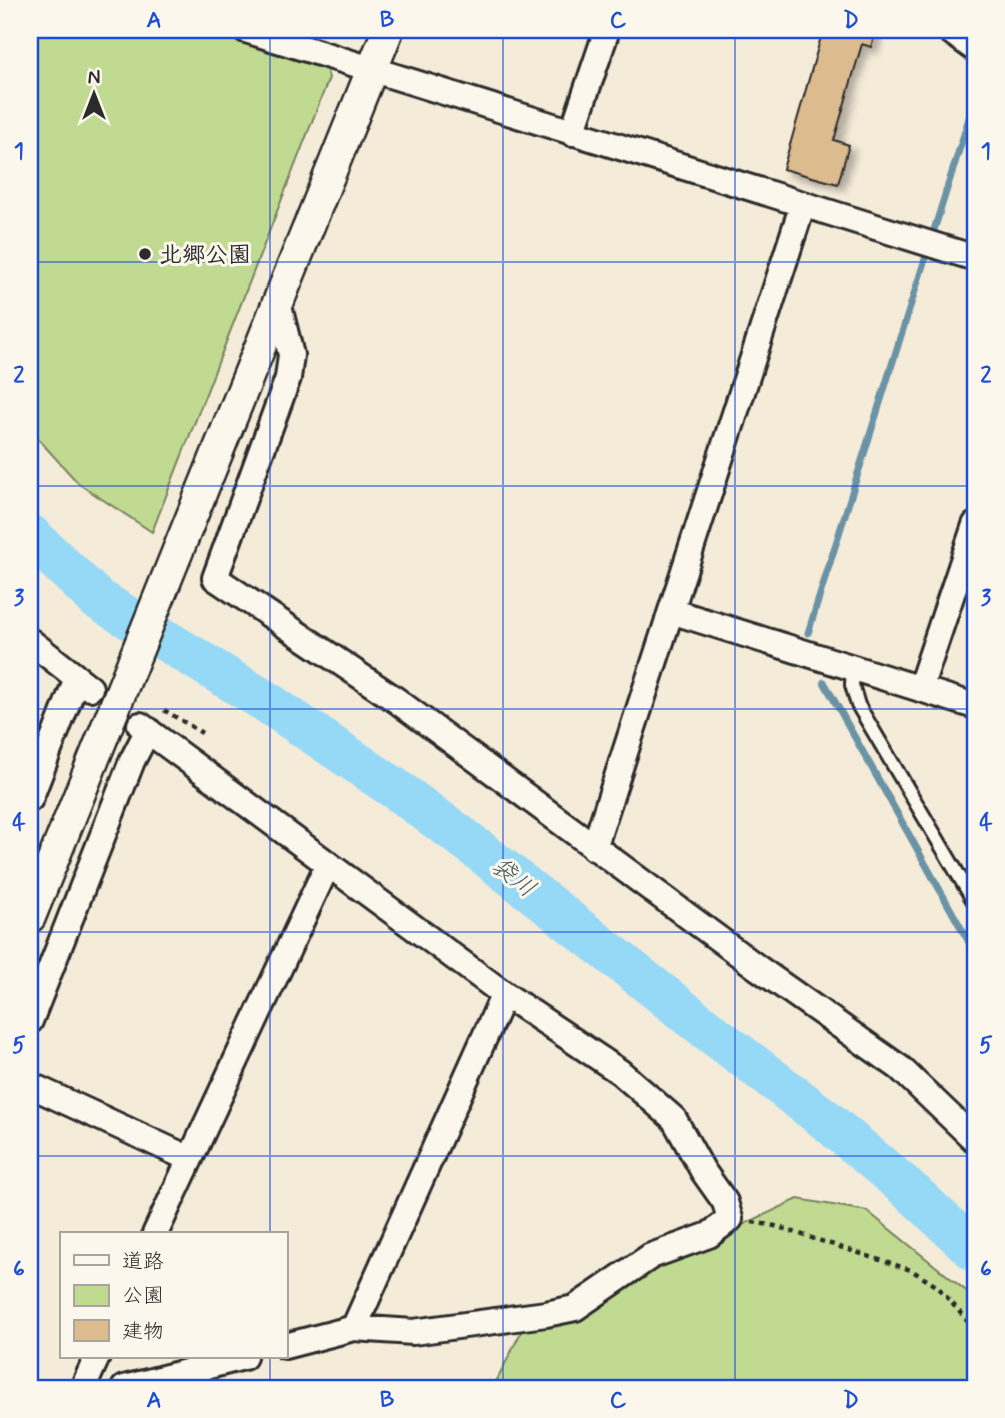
<svg xmlns="http://www.w3.org/2000/svg" width="1005" height="1418" viewBox="0 0 1005 1418" font-family="Mynerve,'Klee One',sans-serif">
<style>
.green{fill:#c0da92;stroke:#76825e;stroke-width:2}
.lines{fill:none;stroke-linecap:round;stroke-linejoin:round}
.stream{stroke:#6b93a5;stroke-width:7}
.river{stroke:#95d9f7;stroke-width:42}
.building{fill:#dcbb8e;stroke:#2b2b2b;stroke-width:2;filter:url(#shadow)}
.service-casing{stroke:#2b2b2b;stroke-width:18}
.minor-casing{stroke:#2b2b2b;stroke-width:30}
.tertiary-casing{stroke:#2b2b2b;stroke-width:35}
.path{stroke:#2b2b2b;stroke-width:4.5;stroke-dasharray:5 5;stroke-linecap:butt}
.service{stroke:#fbf7ec;stroke-width:12}
.minor{stroke:#fbf7ec;stroke-width:24}
.tertiary{stroke:#fbf7ec;stroke-width:30}
.grid{fill:none;stroke:#1d4ed8;stroke-width:2;stroke-opacity:0.55}
.poi-dot{fill:#2b2b2b;stroke:#fbf7ec;stroke-width:2.5}
.labels{text-anchor:middle;stroke-width:6;stroke-linejoin:round;paint-order:stroke}
.poi-label{font-size:23px;font-weight:bold;fill:#2b2b2b;stroke:#fbf7ec;text-anchor:start}
.water-label{font-size:24px;font-style:italic;fill:#46565e;stroke:#fbf7ec}
.neatline{fill:none;stroke:#1d4ed8;stroke-width:2.5}
.grid-label{font-size:23px;text-anchor:middle;font-weight:bold;fill:#1d4ed8}
</style>
<defs>
<filter id="shadow"><feDropShadow dx="6" dy="6" stdDeviation="3.5" flood-color="#0004"/></filter>
</defs>
<rect width="100%" height="100%" fill="#f5ebd9"/>
<filter id="ink" filterUnits="userSpaceOnUse"><feTurbulence type="fractalNoise" baseFrequency=".0143" numOctaves="2"/><feDisplacementMap in="SourceGraphic" scale="14" xChannelSelector="R" yChannelSelector="G"/><feConvolveMatrix kernelMatrix="1 2 1 2 8 2 1 2 1" color-interpolation-filters="sRGB"/></filter>
<g filter="url(#ink)">
<path class="green" d="M30 30H216L325 65 329 78 152 532 79 484 30 430Z
M798 1199 867 1211 975 1298V1388H493L523 1328Z"/>
<g class="lines">
<path class="stream" d="M808 633 975 99
M824 682 975 953"/>
<path class="river" d="M30 535 96 598 265 701 397 790 466 840 713 1034 826 1120 914 1194 975 1251"/>
</g>
<path class="building" d="M823 30H876L871 47 862 44 834 140 849 145 838 184 783 169Z"/>
<g class="lines">
<defs>
<path id="service" d="M853 668 852 685 858 705 975 903"/>
<path id="minor" d="M246 30 975 258
M949 30 975 49
M572 133 607 30
M278 302 291 355 288 378 215 578 396 700 758 968 900 1068 975 1140
M671 611 975 706
M30 641 90 688
M920 689 975 525
M140 725 504 994 620 1072 674 1119 703 1171 725 1202 730 1219 709 1235 651 1256 575 1308 546 1314 413 1332 354 1328 285 1346
M30 799 77 678
M594 848 803 204
M30 1021 132 761 148 730
M30 1085 190 1159
M155 1234 328 864
M354 1328 504 994
M83 1388 97 1357
M124 1388 244 1357"/>
<path id="tertiary" d="M30 917 388 30"/>
</defs>
<use href="#service" class="service-casing"/>
<use href="#minor" class="minor-casing"/>
<use href="#tertiary" class="tertiary-casing"/>
<path class="path" d="M164 710 202 733
M752 1222 775 1226 911 1270 938 1287 975 1330"/>
<use href="#service" class="service"/>
<use href="#minor" class="minor"/>
<use href="#tertiary" class="tertiary"/>
</g>
</g>
<path class="grid" d="M270 30V1234M503 30V1388M735 30V1388M30 262H975M30 486H975M30 709H975M30 932H975M30 1156H975M270 1357V1388"/>
<circle class="poi-dot" cx="145" cy="254" r="7"/>
<g class="labels">
<g class="poi-label">
<text x="159" y="262">北郷公園</text>
</g>
<g class="water-label">
<text transform="translate(514 877) rotate(38)" y="8">袋川</text>
</g>
</g>
<rect width="1005" height="1418" fill="none" stroke="#fbf7ec" stroke-width="77"/>
<rect x="60" y="1232" width="228" height="126" fill="#fbf7ec" stroke="#a8a59f" stroke-width="2"/>
<rect x="74" y="1255" width="35" height="10" fill="#fbf7ec" stroke="#a8a59f" stroke-width="2"/>
<text x="122" y="1268" font-size="21" fill="#2b2b2b">道路</text>
<rect x="74" y="1285" width="35" height="21" fill="#c0da92" stroke="#a8a59f" stroke-width="2"/>
<text x="122" y="1302" font-size="21" fill="#2b2b2b">公園</text>
<rect x="74" y="1320" width="35" height="21" fill="#dcbb8e" stroke="#a8a59f" stroke-width="2"/>
<text x="122" y="1338" font-size="21" fill="#2b2b2b">建物</text>
<g transform="translate(94 94)" stroke="#fbf7ec" stroke-width="5" paint-order="stroke">
<path d="M0-5L12 26L0 18L-12 26Z" fill="#2b2b2b"/>
<text y="-10" font-size="19" font-weight="bold" text-anchor="middle" fill="#2b2b2b">N</text>
</g>
<rect x="38" y="38" width="929" height="1342" class="neatline"/>
<g class="grid-label">
<text x="154" y="27">A</text>
<text x="387" y="27">B</text>
<text x="618" y="27">C</text>
<text x="851" y="27">D</text>
<text x="19" y="158">1</text>
<text x="986" y="158">1</text>
<text x="19" y="382">2</text>
<text x="986" y="382">2</text>
<text x="19" y="605">3</text>
<text x="986" y="605">3</text>
<text x="19" y="829">4</text>
<text x="986" y="829">4</text>
<text x="19" y="1052">5</text>
<text x="986" y="1052">5</text>
<text x="19" y="1276">6</text>
<text x="986" y="1276">6</text>
<text x="154" y="1407">A</text>
<text x="387" y="1407">B</text>
<text x="618" y="1407">C</text>
<text x="851" y="1407">D</text>
</g>
</svg>
